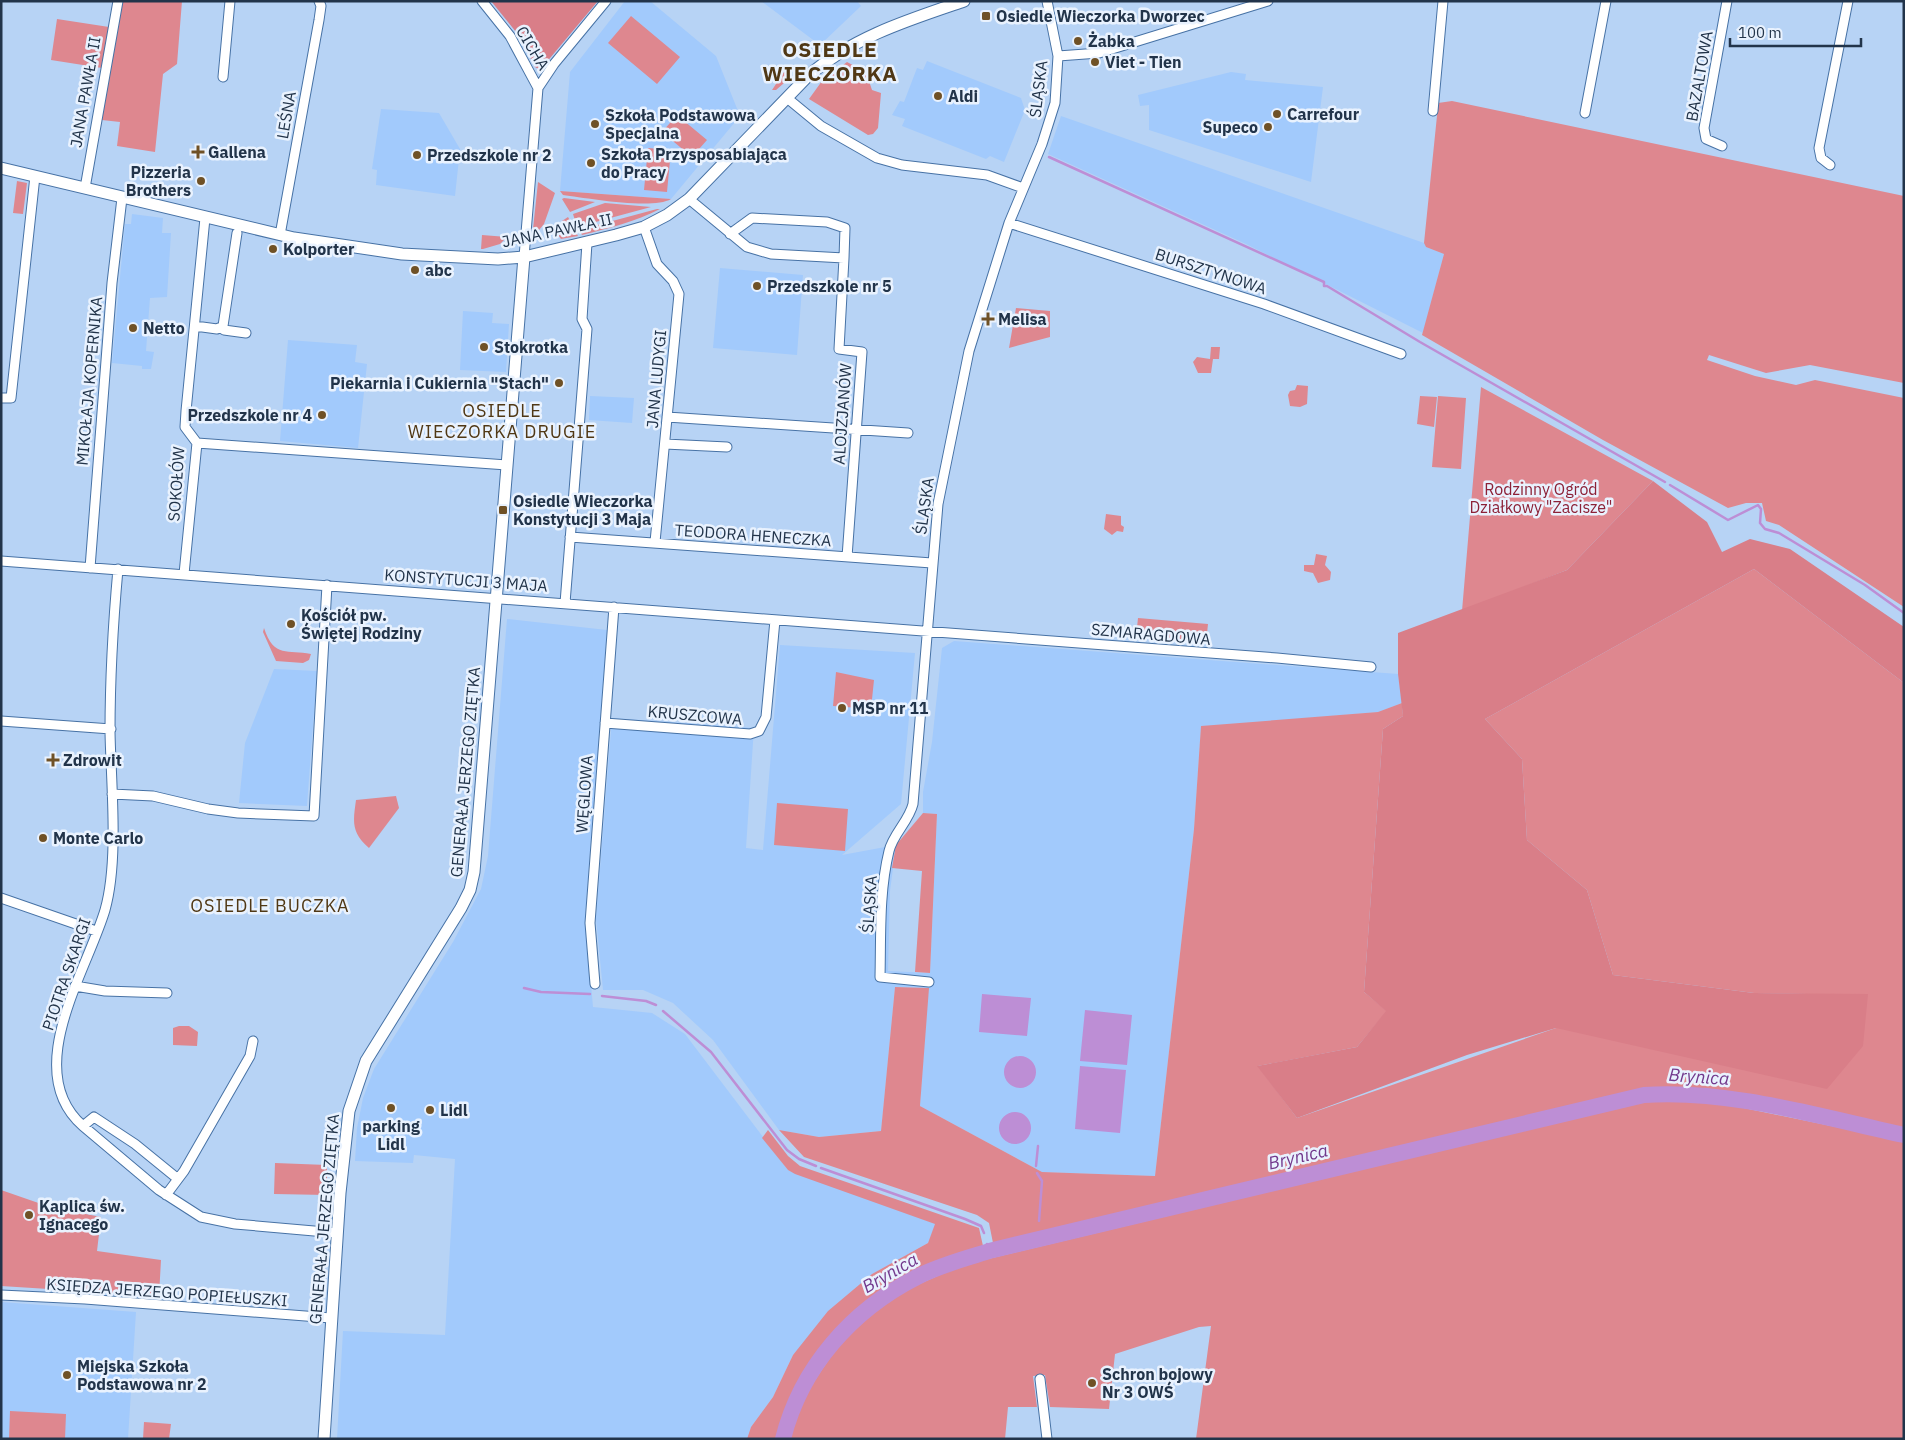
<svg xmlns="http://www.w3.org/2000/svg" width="1905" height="1440" viewBox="0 0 1905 1440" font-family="'IBM Plex Sans',sans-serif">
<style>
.built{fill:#a2cafc}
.green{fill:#de878f}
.forest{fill:#d97e88}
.water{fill:#bd8ed5}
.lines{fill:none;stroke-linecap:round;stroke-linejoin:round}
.stream{stroke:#bd8ed5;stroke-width:2.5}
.river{stroke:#bd8ed5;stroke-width:16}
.minor-casing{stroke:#4772a5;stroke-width:11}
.tertiary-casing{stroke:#4772a5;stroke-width:13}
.minor{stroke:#fff;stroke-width:9}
.tertiary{stroke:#fff;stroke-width:11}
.poi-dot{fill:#6f5126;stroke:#e9f2fe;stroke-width:2}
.labels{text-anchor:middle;stroke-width:5;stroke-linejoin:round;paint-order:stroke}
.poi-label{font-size:16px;font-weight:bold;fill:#22344a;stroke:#e9f2fe;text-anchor:start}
.street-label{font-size:16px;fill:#22344a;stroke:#e9f2fe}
.park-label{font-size:16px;fill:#8c2137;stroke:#e9f2fe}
.neighbourhood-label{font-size:18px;letter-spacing:1px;fill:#503815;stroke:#e9f2fe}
.water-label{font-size:18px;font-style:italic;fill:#72388c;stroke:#e9f2fe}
.district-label{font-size:21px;font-weight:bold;letter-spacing:1px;fill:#503815;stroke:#e9f2fe}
</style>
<rect width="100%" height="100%" fill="#b7d3f5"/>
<path class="built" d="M625 1H650L716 56 740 116 671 199 560 191 570 72Z
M761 1H857L861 6 820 45Z
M927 61 1021 98 1025 110 1004 162 990 156 986 159 902 126 905 119 892 115 900 101 904 102 917 68 923 70Z
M1231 72 1246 74 1245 80 1323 87 1311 182 1149 130V105L1140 106 1138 95Z
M381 109 439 113 460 149 455 196 376 185 377 170 372 169Z
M1061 116 1424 243 1426 247 1444 254 1423 333 1246 244 1048 154Z
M132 214 163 218 162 233H171L167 297 150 298 146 351 154 352 151 369H142V366L112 363 125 224H131Z
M720 268 803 275 797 355 713 348Z
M463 311 493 313 492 323 509 324 506 372 460 370Z
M288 340 357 345 355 362 367 364 358 448 280 441Z
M590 396 634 398 632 423 589 420Z
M507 619 607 630 585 917 593 1007 652 1013 685 1034 788 1170 936 1224 928 1243 872 1274 793 1355 773 1397 751 1427 747 1439H337L343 1331 445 1335 455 1159 414 1155 413 1163 355 1161 357 1128 363 1098 374 1069 453 942 481 889 488 856Z
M954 641 1398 674 1402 703 1379 712 1201 727 1194 829 1155 1176 1042 1172 920 1106 928 988 895 987 881 1131 819 1137 779 1130 713 1040 673 1003 643 990H603L596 919 612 718 754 728 746 848 763 850 780 645 915 653 901 804 842 855 896 845 890 891 888 971 930 973 937 814 923 813V792L932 742 942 648Z
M274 669 317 671 307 806 239 803 245 743Z
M1 1302 136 1312 128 1439H1Z"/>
<path class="green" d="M113 1H182L177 64 163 74 155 152 117 146 120 122 93 119 102 68 51 60 57 19 109 27Z
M631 16 680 57 657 84 608 43Z
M847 62 866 72 872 90 881 93 878 128 873 134 868 135 809 99 822 81Z
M788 70 792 74 791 77 776 90H772L784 72Z
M1452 101 1904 196V383L1810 365 1766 373 1709 355 1707 360 1755 376 1796 385 1815 380 1904 398V607L1779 525 1766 521 1762 503H1746L1728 508 1603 440 1422 335 1444 254 1426 247 1424 243 1438 106V103Z
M677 115 707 140 692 157 662 132Z
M648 148 671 150 667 192 644 190Z
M17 181 27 183 23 214 13 213Z
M538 182 555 193 544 224 539 230 533 229Z
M560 191 671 199C653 210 586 198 563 195Z
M564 198 595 202 570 212 562 199Z
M605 203 651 207 577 227 573 214Z
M657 209H660C635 222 609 228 582 235L579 230Z
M568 217 574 228 558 231 562 221Z
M575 231 578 236 561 239 558 235Z
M482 235 507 237 500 244 483 249H481Z
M1016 308 1050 311V337L1009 348Z
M1211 347H1220L1219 359H1213L1211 373H1198L1193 362 1197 357 1210 359Z
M1297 385 1308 386 1307 404 1300 407 1290 406 1288 395 1290 391 1295 390Z
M1481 387 1653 481 1567 570 1462 611Z
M1420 396 1437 397 1434 427 1417 424Z
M1438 396 1466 398 1461 469 1432 467Z
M1106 514 1121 516V525L1124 527 1123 532 1117 531 1112 535 1104 529Z
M1316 554 1327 556 1325 565 1331 572 1330 580 1318 583 1313 573 1304 571V565H1314Z
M1754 569 1904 683V1129L1704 1088 1644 1090 993 1243 989 1223 977 1215 804 1157 779 1130 819 1137 881 1131 895 987 929 988 920 1106 1042 1172 1155 1176 1194 829 1201 726 1378 712 1402 703 1403 716 1383 729 1364 992 1387 1011 1357 1047 1258 1066 1297 1118 1556 1028 1868 995 1754 993 1613 975 1587 890 1527 840 1522 759 1485 719Z
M1138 618 1208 624 1206 643 1136 637Z
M264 628C274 659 288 649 311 654L309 660 303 663 276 661 263 632Z
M836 672 874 680 871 709 833 706Z
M396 796 399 808 369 848C351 832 353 822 356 800Z
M777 803 848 809 845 851 774 845Z
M923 813 937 814 930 973 915 972 922 871 892 868 896 845Z
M179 1026H189L198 1032 197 1046 173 1045V1028Z
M1679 1099 1734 1106 1904 1141V1439H1196L1211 1326 1199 1327 1115 1354 1109 1409 1050 1407 1045 1375 1033 1376 1037 1407H1008L1005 1439H789C799 1395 846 1328 883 1303 906 1288 935 1278 959 1266L1636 1103Z
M768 1130 788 1156 800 1166 979 1228 983 1246C952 1259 918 1270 889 1288 837 1321 794 1378 779 1439H747L751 1427 773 1397 793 1355 828 1311 872 1274 928 1243 935 1224 795 1174 788 1170 762 1138Z
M275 1163 327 1165V1195L274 1194Z
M1 1190 50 1207 101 1217 97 1251 161 1260 159 1296 1 1286Z
M10 1411 66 1414 65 1439H9Z
M144 1422 171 1424 169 1439H143Z"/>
<path class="forest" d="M491 1H598L540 70 535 67 520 37Z
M1653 481 1707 522 1722 552 1750 539 1790 549 1904 627V683L1754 569 1485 719 1522 759 1527 840 1587 890 1613 975 1754 993 1868 994 1863 1046 1827 1089 1556 1028 1467 1055 1297 1118 1257 1066 1357 1047 1386 1011 1364 992 1383 729 1403 716 1398 674V633L1567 570Z"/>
<path class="water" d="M982 994 1031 998 1027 1036 979 1032Z
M1085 1010 1132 1015 1127 1065 1080 1061Z
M1004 1072a16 16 0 1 1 32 0a16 16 0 1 1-32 0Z
M1080 1066 1126 1070 1120 1133 1075 1129Z
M999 1128a16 16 0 1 1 32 0a16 16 0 1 1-32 0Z"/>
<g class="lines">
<path class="stream" d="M1049 157 1324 282V286H1327L1420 342 1665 482
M1670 485 1728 520 1758 505 1761 509 1760 523 1765 529 1779 533 1865 585 1904 613
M524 988 541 992 590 994
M602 996 646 1001 656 1005
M663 1011 711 1052 787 1150 799 1159 816 1166
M1036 1166 1038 1146
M821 1168 965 1219 981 1226 984 1233
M1037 1173 1042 1181 1039 1221
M1041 1232 1042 1238
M987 1244 989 1251"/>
<path class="river" d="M783 1439C801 1367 852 1310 917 1277 940 1265 965 1259 989 1251L1644 1095C1729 1089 1821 1117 1904 1135"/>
<defs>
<path id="minor" d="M482 1 510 36 538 88
M1058 56 1099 53 1268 1
M223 77 230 1
M787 98 821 126 877 158 902 165 987 175 1023 188
M1433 111 1443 1
M1585 113 1606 1
M1722 146 1706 139 1704 128 1727 1
M1830 165 1821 158 1819 148 1848 1
M85 188 118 1
M689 199 747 247 771 254 844 258 839 349 862 352 847 557
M1009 223 1264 304 1401 354
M644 227 657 264 673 281 679 294 655 542
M730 234 752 218 827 222 845 228 844 258
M280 235 319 20 321 6 319 1
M524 257 538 88 554 64 606 1
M195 326 217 329 223 326 237 233
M221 328 224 330 246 333
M1 398H11L35 176
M667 417 908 433
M197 443 507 465
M665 444 727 447
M570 537 932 563
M1 561 1277 658 1371 667
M90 568 112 283 122 198
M118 569C113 624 110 678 110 732 111 785 119 860 105 910 87 971 20 1071 83 1126L159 1190 201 1217 235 1224 337 1233
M184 574 197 443 185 427 186 411 205 218
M565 603 587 329 582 319 587 243
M1 721 111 729
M605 723 750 734 759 731 766 717 775 620
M112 794 153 796 208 809 238 813 314 816 327 585
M1 898 96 931
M929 982 880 977C881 936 879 892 889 851 893 834 909 821 913 804L938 504 969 351 1009 223 1042 144 1055 103 1058 56 1047 1
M595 984 590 923 614 607
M75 986 105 991 167 993
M83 1126 94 1117 135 1144 178 1179
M166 1195 184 1171 250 1056 253 1041
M1 1295 85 1299 331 1318
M1040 1379 1047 1439"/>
<path id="tertiary" d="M1 168 294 238 402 254 498 259 524 257 616 235 644 227 667 215 689 199 808 76C853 37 908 20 964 1
M324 1439 340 1193 349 1111 366 1061 461 908 470 890 474 872 524 257"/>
</defs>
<use href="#minor" class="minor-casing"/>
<use href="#tertiary" class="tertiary-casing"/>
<use href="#minor" class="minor"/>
<use href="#tertiary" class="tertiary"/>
</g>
<g class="poi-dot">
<rect x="981" y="11" width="10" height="10" rx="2.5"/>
<circle cx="1078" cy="41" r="5"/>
<circle cx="1095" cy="62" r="5"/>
<circle cx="938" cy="96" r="5"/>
<circle cx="1277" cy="114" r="5"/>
<circle cx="595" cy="124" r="5"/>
<circle cx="1268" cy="127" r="5"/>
<path d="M195.5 144.5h5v5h5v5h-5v5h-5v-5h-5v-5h5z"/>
<circle cx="417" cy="155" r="5"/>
<circle cx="591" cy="163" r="5"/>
<circle cx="201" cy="181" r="5"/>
<circle cx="273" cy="249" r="5"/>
<circle cx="415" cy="270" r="5"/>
<circle cx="757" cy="286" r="5"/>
<path d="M985.5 311.5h5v5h5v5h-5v5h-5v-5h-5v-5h5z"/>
<circle cx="133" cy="328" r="5"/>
<circle cx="484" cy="347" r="5"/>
<circle cx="559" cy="383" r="5"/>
<circle cx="322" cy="415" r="5"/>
<rect x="498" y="505" width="10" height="10" rx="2.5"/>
<circle cx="291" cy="624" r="5"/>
<circle cx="842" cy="708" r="5"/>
<path d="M50.5 752.5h5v5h5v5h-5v5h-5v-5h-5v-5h5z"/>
<circle cx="43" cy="838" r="5"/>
<circle cx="391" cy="1108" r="5"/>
<circle cx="430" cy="1110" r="5"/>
<circle cx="29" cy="1215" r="5"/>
<circle cx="67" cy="1375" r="5"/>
<circle cx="1092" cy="1383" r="5"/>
</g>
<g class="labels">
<g class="poi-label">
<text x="996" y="22">Osiedle Wieczorka Dworzec</text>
<text x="1088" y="47">Żabka</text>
<text x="1105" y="68">Viet - Tien</text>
<text x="948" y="102">Aldi</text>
<text x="1287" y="120">Carrefour</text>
<text x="605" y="121">Szkoła Podstawowa<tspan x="605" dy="18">Specjalna</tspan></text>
<text x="1258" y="133" text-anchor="end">Supeco</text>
<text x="208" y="158">Gallena</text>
<text x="601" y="160">Szkoła Przysposabiająca<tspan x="601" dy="18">do Pracy</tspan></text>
<text x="427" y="161">Przedszkole nr 2</text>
<text x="191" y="178" text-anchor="end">Pizzeria<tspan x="191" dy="18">Brothers</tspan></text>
<text x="283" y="255">Kolporter</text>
<text x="425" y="276">abc</text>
<text x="767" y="292">Przedszkole nr 5</text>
<text x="998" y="325">Melisa</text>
<text x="143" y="334">Netto</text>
<text x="494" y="353">Stokrotka</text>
<text x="549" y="389" text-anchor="end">Piekarnia i Cukiernia "Stach"</text>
<text x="312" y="421" text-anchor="end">Przedszkole nr 4</text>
<text x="513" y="507">Osiedle Wieczorka<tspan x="513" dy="18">Konstytucji 3 Maja</tspan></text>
<text x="301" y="621">Kościół pw.<tspan x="301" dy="18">Świętej Rodziny</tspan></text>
<text x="852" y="714">MSP nr 11</text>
<text x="63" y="766">Zdrowit</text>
<text x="53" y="844">Monte Carlo</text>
<text x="440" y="1116">Lidl</text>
<text x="391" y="1132" text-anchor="middle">parking<tspan x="391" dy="18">Lidl</tspan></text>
<text x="39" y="1212">Kaplica św.<tspan x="39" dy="18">Ignacego</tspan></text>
<text x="77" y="1372">Miejska Szkoła<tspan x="77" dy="18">Podstawowa nr 2</tspan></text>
<text x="1102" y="1380">Schron bojowy<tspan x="1102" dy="18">Nr 3 OWŚ</tspan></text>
</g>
<g class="street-label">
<text transform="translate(533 48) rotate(59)" y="6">CICHA</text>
<text transform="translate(1699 76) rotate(-80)" y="6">BAZALTOWA</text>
<text transform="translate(1038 89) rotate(-83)" y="6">ŚLĄSKA</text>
<text transform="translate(85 92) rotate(-80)" y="6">JANA PAWŁA II</text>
<text transform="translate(286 115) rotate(-80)" y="6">LEŚNA</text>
<text transform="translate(557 230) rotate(-12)" y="6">JANA PAWŁA II</text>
<text transform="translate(1211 271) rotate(18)" y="6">BURSZTYNOWA</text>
<text transform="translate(656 379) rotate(-85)" y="6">JANA LUDYGI</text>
<text transform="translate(89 381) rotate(-85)" y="6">MIKOŁAJA KOPERNIKA</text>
<text transform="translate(842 414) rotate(-86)" y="6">ALOJZJANÓW</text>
<text transform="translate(176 484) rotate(-86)" y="6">SOKOŁÓW</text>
<text transform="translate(924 506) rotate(-82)" y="6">ŚLĄSKA</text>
<text transform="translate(753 535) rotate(4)" y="6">TEODORA HENECZKA</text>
<text transform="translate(466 580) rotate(4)" y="6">KONSTYTUCJI 3 MAJA</text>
<text transform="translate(1151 634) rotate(5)" y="6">SZMARAGDOWA</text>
<text transform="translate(695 715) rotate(5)" y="6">KRUSZCOWA</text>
<text transform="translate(465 772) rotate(-85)" y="6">GENERAŁA JERZEGO ZIĘTKA</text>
<text transform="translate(584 794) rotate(-86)" y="6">WĘGLOWA</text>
<text transform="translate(869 904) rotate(-86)" y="6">ŚLĄSKA</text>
<text transform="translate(66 974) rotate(-71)" y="6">PIOTRA SKARGI</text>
<text transform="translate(324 1219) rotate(-85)" y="6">GENERAŁA JERZEGO ZIĘTKA</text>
<text transform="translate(167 1292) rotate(4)" y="6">KSIĘDZA JERZEGO POPIEŁUSZKI</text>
</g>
<g class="park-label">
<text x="1541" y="495">Rodzinny Ogród<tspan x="1541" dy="18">Działkowy "Zacisze"</tspan></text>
</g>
<g class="neighbourhood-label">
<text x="502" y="417">OSIEDLE<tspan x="502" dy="21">WIECZORKA DRUGIE</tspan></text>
<text x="270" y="912">OSIEDLE BUCZKA</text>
</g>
<g class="water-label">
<text transform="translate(1699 1077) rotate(4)" y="6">Brynica</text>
<text transform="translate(1298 1157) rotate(-13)" y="6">Brynica</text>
<text transform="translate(890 1273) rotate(-30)" y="6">Brynica</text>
</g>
<g class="district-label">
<text x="830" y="57">OSIEDLE<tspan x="830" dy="24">WIECZORKA</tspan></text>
</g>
</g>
<rect width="1905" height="1440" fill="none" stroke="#22344a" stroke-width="5"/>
<path d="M1730 38v8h131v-8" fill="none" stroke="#22344a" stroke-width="2.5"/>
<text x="1738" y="38" font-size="15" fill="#22344a" stroke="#e9f2fe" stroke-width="4" paint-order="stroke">100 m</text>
</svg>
